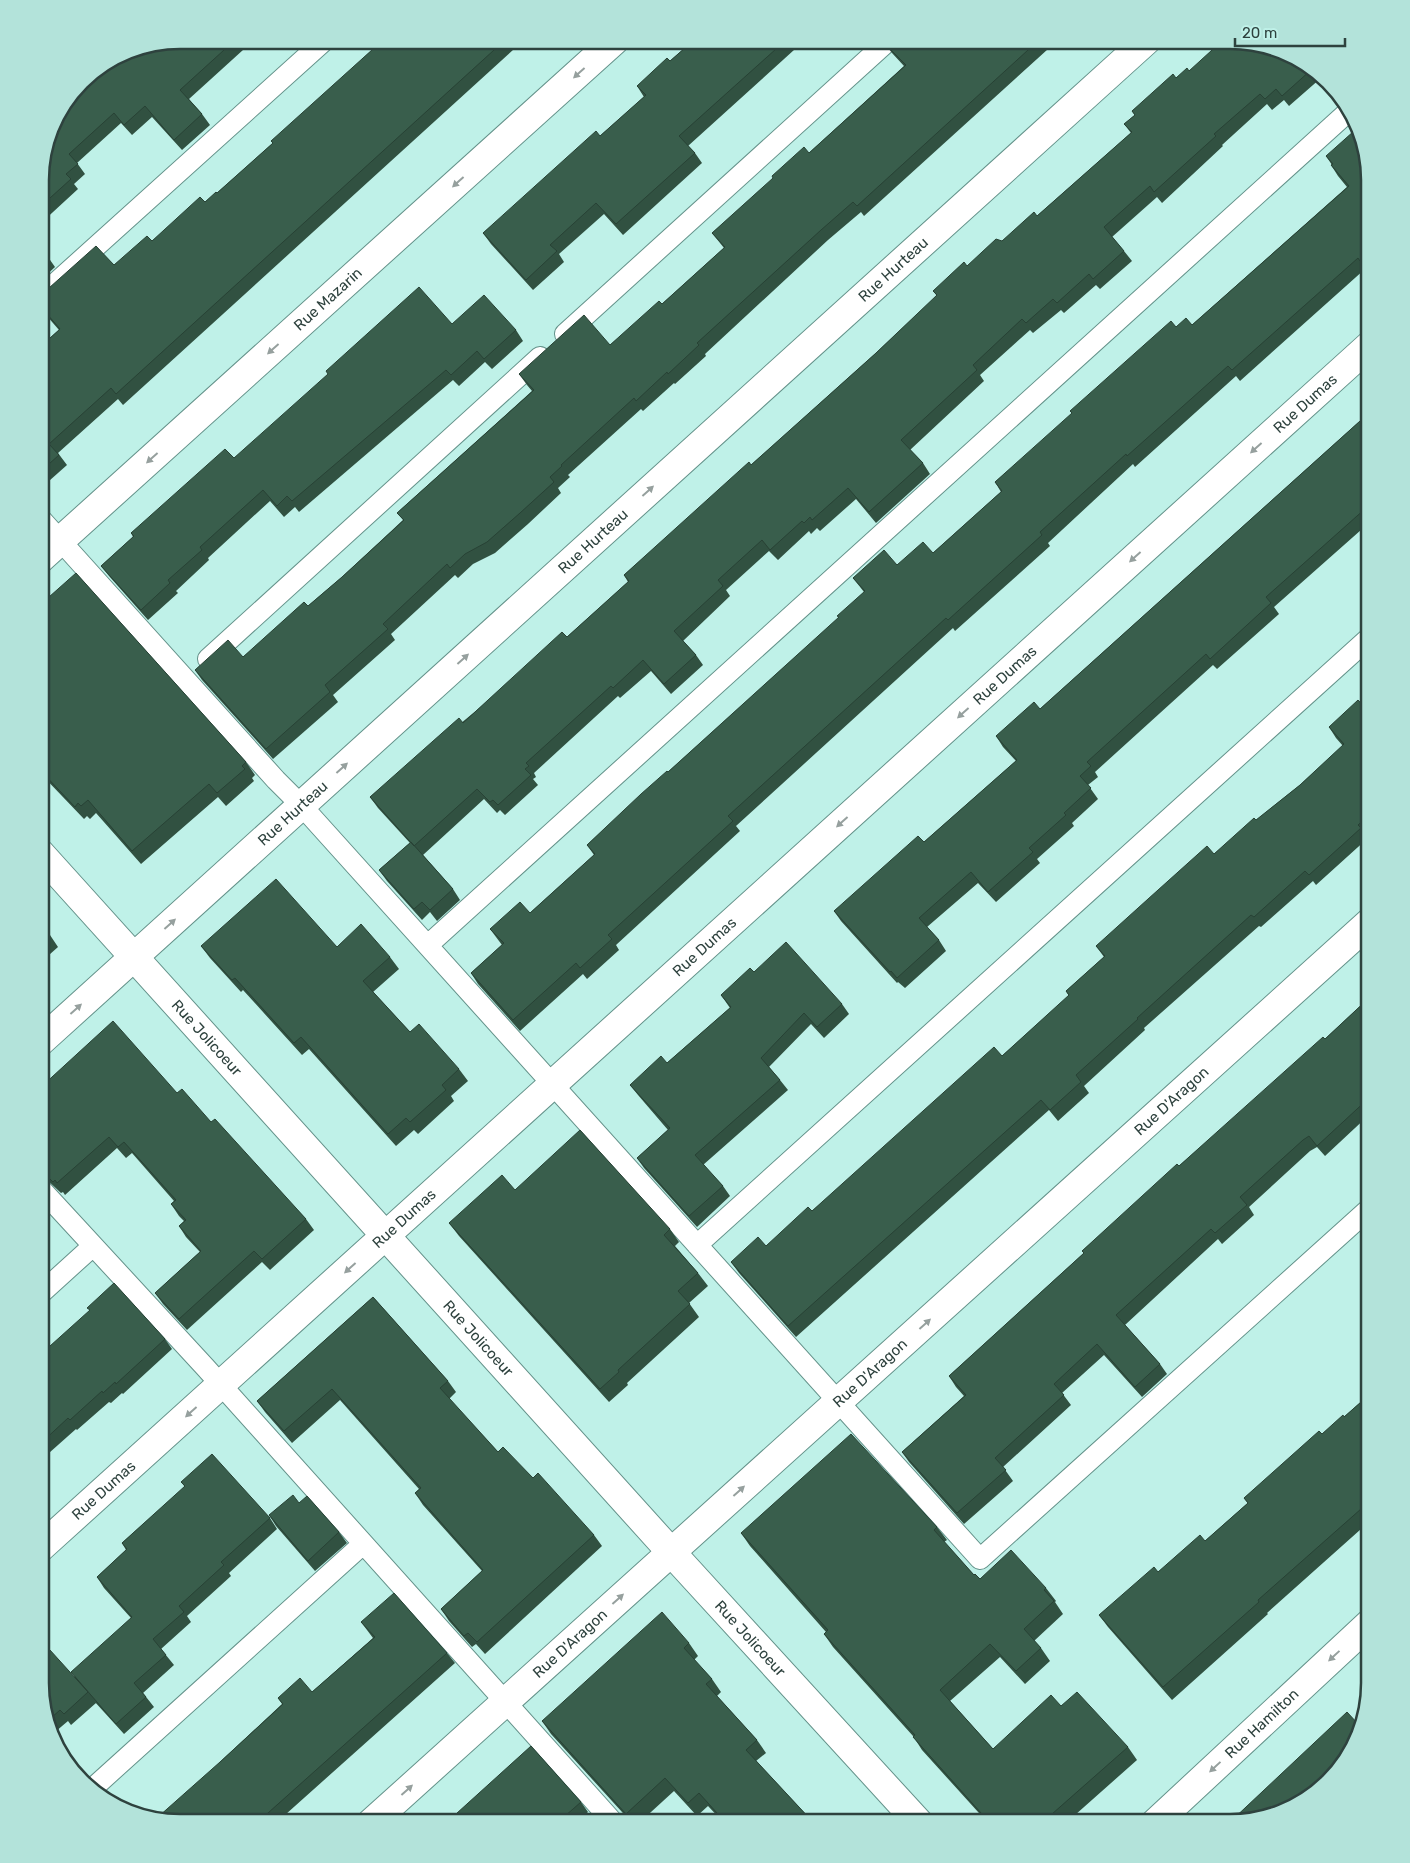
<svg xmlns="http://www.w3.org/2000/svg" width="1410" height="1863" viewBox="0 0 1410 1863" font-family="Rubik,sans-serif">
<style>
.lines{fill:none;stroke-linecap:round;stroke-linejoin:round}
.service-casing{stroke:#64928a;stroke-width:22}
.minor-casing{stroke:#64928a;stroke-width:30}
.tertiary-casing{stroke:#64928a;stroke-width:30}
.service{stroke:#fff;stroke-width:20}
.minor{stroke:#fff;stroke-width:28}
.tertiary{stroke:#fff;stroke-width:28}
.wall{fill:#315141}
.building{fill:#395e4c;stroke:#284235}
.oneway{fill:#96a09e}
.labels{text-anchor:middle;stroke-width:5;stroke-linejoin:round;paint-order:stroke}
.street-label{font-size:15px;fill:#2e423e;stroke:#bff1e8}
.rim{fill:none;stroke:#2e423e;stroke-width:2.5}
</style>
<rect width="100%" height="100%" fill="#bff1e8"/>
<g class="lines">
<defs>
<path id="service" d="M40 297 325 40
M565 334 889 40
M40 518 276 780 301 805 980 1559 1370 1208
M208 659 540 357
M428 945 1349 111
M40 1188 205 1367 614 1823
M697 1245 1370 637
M40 1294 93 1246
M93 1788 363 1544"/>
<g id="minor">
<path id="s1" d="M40 559 615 40"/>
<path id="s2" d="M40 1042 1147 40"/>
<path id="s3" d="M40 1548 1370 345"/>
<path id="s4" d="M371 1823 1370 922"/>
<path id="s5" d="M1155 1823 1370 1623"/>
</g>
<g id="tertiary">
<path id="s6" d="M40 853 671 1552 919 1823"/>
</g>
</defs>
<use href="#service" class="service-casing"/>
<use href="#minor" class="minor-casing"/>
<use href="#tertiary" class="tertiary-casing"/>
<use href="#service" class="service"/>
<use href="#minor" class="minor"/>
<use href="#tertiary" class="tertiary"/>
</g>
<path class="wall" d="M180 40H254L189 99 202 114 210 125 182 150 152 117 132 135 121 123 77 163 85 174 74 184 78 189 40 224V171Z
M383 40H524L123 405 118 399 58 453 67 465 40 489V347L59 330 40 308V296L114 265 152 241 217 193 273 143Z
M694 40H805L688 146 695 153 702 163 623 235 604 214 559 254 564 262 533 290 491 244 483 233 600 136 644 97 637 86 670 61Z
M887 40H1058L864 216 861 212 828 240 705 354 706 356 675 384 674 383 643 411 641 409 568 475 570 477 558 488 561 493 528 524 495 553 473 564 458 578 455 575 391 634 395 640 333 695 338 702 273 759 202 680 195 670 243 657 308 606 342 577 403 520 397 513 532 391 527 385 519 374 610 345 662 304 724 248 712 233 809 153 904 66 892 53 884 43Z
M1300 59 1321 78 1289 106 1284 100 1272 110 1267 104 1222 145 1223 146 1162 203 1157 197 1112 237 1124 251 1132 261 1100 289 1096 285 1064 313 1061 310 1033 333 1030 330 980 375 984 381 910 450 923 463 930 474 876 523 856 499 820 531 817 528 811 534 809 531 778 560 769 551 726 590 730 596 683 641 696 655 703 665 671 694 651 671 620 698 618 696 534 773 536 777 533 779 538 785 505 815 500 810 497 813 484 799 423 855 453 889 460 900 437 921 430 912 422 920 387 881 379 870 410 843 378 808 370 797 567 637 628 582 624 575 751 465 876 353 937 296 933 291 1037 216 1131 133 1124 124 1135 115 1132 111 1176 78 1189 71Z
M1326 156 1370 180V269L1367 272 1365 269 1240 381 1236 376 1135 467 1133 464 1048 543 1050 546 955 631 953 628 736 826 740 831 616 945 619 950 587 979 583 974 520 1031 478 984 471 973 502 945 490 929 530 913 594 855 587 845 839 618 864 592 853 578 933 553 1001 492 995 482 1176 327 1192 325 1347 187 1338 176 1331 165H1332Z
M40 248 48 257 55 267 40 281Z
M452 324 516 330 523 341 492 369 485 362 459 386 453 380 299 512 295 507 284 517 270 501 208 558 209 560 176 591 178 593 148 620 109 576 101 566 133 537 131 533 234 458Z
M1370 412V522L1274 607 1279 614 1217 669 1213 665 1095 772 1098 777 1088 785 1098 799 1072 823 1074 826 1037 859 1040 863 996 902 978 883 927 927 939 940 946 951 905 988 898 982 897 983 841 921 834 911 924 842 1016 761 1003 747 996 736 1040 709Z
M40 605 246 762 255 775 252 778 254 781 226 806 218 797 141 864 96 813 90 819 87 816 84 819 40 773V678L49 671 40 662Z
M1370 713V831L1366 835 1368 838 1316 885 1313 881 1261 927 1259 926 1144 1028 1145 1030 1084 1086 1089 1093 1058 1121 1049 1110 796 1337 739 1273 731 1262 766 1246 812 1211 1002 1056 1069 996 1066 991 1104 957 1096 946 1214 854 1300 785 1343 746 1336 738 1329 727Z
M40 925 50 935 58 947 40 963Z
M201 946 337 947 390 957 399 969 373 992 410 1032 459 1069 468 1081 451 1096 454 1101 418 1134 414 1130 396 1146 309 1049 302 1055 243 990 241 992 210 958Z
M754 972 842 1004 849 1014 824 1038 811 1024 769 1067 780 1080 788 1090 703 1165 723 1186 730 1196 697 1227 644 1168 637 1158 668 1130 638 1095 630 1085 667 1063 730 1008 721 995Z
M1370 997V1114L1325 1156 1317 1147 1310 1151 1249 1207 1254 1215 1222 1244 1218 1239 1125 1325 1160 1364 1167 1374 1142 1397 1104 1355 1062 1393 1071 1405 1003 1467 1013 1481 964 1524 909 1462 902 1452 964 1396 956 1387 949 1376 1084 1253 1082 1251 1179 1166 1325 1039Z
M40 1088 177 1093 211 1122 306 1219 314 1230 270 1270 262 1262 187 1330 163 1304 155 1293 200 1252 186 1237 179 1226 184 1221 179 1216 171 1204 174 1201 132 1153 126 1158 117 1148 65 1195 63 1192 61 1193 44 1177H40Z
M515 1190 670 1229 679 1242 675 1246 698 1273 708 1286 689 1303 699 1317 627 1383 628 1385 609 1402 459 1236 449 1223Z
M40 1205 43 1209 40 1212Z
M373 1297 448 1381 456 1392 449 1399 498 1452 533 1478 594 1535 602 1546 485 1654 476 1644 472 1647 449 1621 441 1609 482 1571 423 1505 415 1493 419 1489 340 1400 292 1443 265 1412 257 1401Z
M165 1339 172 1349 123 1394 122 1393 111 1403 109 1402 77 1430 76 1429 40 1461V1355Z
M1370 1394V1521L1267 1613 1268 1614 1172 1700 1108 1627 1099 1615 1158 1572 1205 1541 1248 1503 1244 1498 1322 1434 1344 1417Z
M181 1482 270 1518 277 1529 229 1573 231 1576 187 1616 191 1622 161 1649 174 1665 143 1693 154 1707 124 1734 94 1701 96 1703 71 1725 68 1721 55 1732 40 1683 74 1677 131 1618 104 1588 97 1577 126 1550 122 1543 185 1487Z
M299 1503 339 1532 347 1543 315 1571 276 1526 269 1515Z
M937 1527 947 1540 944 1542 974 1575 980 1579 1046 1588 1056 1601 1055 1602 1063 1614 1034 1641 1041 1648 1050 1661 1025 1684 1000 1657 950 1701 993 1749 1061 1706 1128 1747 1137 1760 1066 1823H988L922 1750 913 1736 833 1647 824 1634 826 1632 750 1546 741 1533Z
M361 1622 447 1653 455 1663 276 1823H180L220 1762 282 1704 278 1698 312 1692 373 1638Z
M689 1643 698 1656 694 1660 712 1679 721 1692 717 1696 757 1740 766 1753 756 1761 812 1821 820 1823H724L708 1806 697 1816 674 1791 639 1823H632L551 1734 542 1721Z
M581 1802 588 1812 577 1823H446Z"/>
<path class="building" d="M180 40H235L180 90 202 114 174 140 145 106 124 125 114 113 69 154 78 164 66 174 71 179 40 207V171L55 118 87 75 127 51Z
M383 40H505L116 394 111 388 49 444 59 455 40 472V347L60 329 40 306V296L96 246 114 265 147 236 152 241 200 197 205 202 216 192 217 193 273 143 271 141Z
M694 40H786L679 136 695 153 616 224 596 203 550 245 557 251 526 280 483 233 596 131 600 136 646 95 637 86 667 58 670 61Z
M887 40H1039L857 206 853 202 821 230 697 343 699 345 668 374 667 372 636 401 634 398 561 465 562 466 550 477 554 482 520 513 487 542 465 554 450 568 447 564 383 624 388 629 325 685 330 692 266 749 195 670 228 640 243 657 304 602 308 606 342 577 404 520 397 513 534 390 519 374 584 315 610 345 659 301 662 304 725 247 712 233 773 178 772 176 804 147 809 153 906 65 884 43Z
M1223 40H1239L1300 59 1311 70 1282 96 1276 89 1265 99 1260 94 1214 134 1216 136 1154 192 1150 186 1104 227 1124 251 1093 279 1089 274 1057 303 1053 299 1026 323 1022 319 973 365 977 370 901 440 923 463 869 512 848 488 812 520 810 517 804 523 802 521 770 550 762 540 718 580 723 586 674 631 696 655 664 684 643 660 613 688 611 686 526 763 529 766 525 769 531 775 498 805 493 800 490 802 477 789 414 846 370 797 459 718 463 723 562 632 567 637 629 581 624 575 749 462 751 465 876 353 937 295 933 291 964 262 967 266 996 239 1002 241 1034 212 1037 216 1132 132 1124 124 1135 115 1132 111 1173 74 1176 78 1187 68 1189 71Z
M1354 131 1356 133 1370 180V252L1360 261 1358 258 1232 370 1228 366 1127 456 1126 454 1040 532 1042 535 948 620 946 618 728 816 733 821 608 935 612 939 580 968 576 963 513 1020 471 973 504 943 490 929 520 902 530 913 595 854 587 845 641 794 667 771 668 772 839 617 837 616 865 591 853 578 884 550 897 565 923 542 933 553 1002 491 995 482 1072 413 1070 411 1171 321 1176 327 1186 318 1192 325 1349 186 1331 165 1333 164 1326 156Z
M40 248 48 257 40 264Z
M419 287 452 324 484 295 516 330 484 359 477 351 451 375 446 370 292 501 287 496 277 506 263 490 200 547 202 550 168 580 170 583 141 610 101 566 134 536 131 533 225 449 234 458 328 374 326 371Z
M1370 412V512L1366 508 1266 597 1271 603 1210 659 1206 654 1087 762 1091 766 1080 776 1091 788 1064 813 1066 815 1029 848 1033 852 988 892 971 872 919 918 939 940 897 978 891 971 890 972 834 911 918 836 924 842 1017 760 996 736 1034 702 1040 709Z
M76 573 246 762 242 766 245 769 217 793 209 784 132 851 88 800 81 806 78 803 75 807 40 770V678L50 669 40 659V605Z
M1358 700 1370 713V814L1358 825 1361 828 1309 875 1305 871 1254 917 1251 915 1137 1018 1138 1019 1076 1075 1081 1082 1050 1110 1041 1100 788 1326 731 1262 758 1237 766 1246 808 1207 812 1211 994 1047 1002 1056 1069 995 1066 991 1105 956 1096 946 1148 899 1207 846 1214 854 1254 818 1256 820 1300 785 1344 744 1329 727Z
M411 842 453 889 430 910 422 902 414 909 379 870Z
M276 879 337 947 361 924 390 957 363 981 410 1032 419 1024 459 1069 442 1085 446 1090 410 1122 406 1118 388 1134 301 1037 294 1043 235 978 232 980 201 946Z
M40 925 50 935 40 944Z
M786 942 842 1004 817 1027 804 1013 761 1058 780 1080 695 1155 723 1186 689 1216 637 1158 670 1128 630 1085 661 1056 667 1063 731 1007 721 995 750 968 754 972Z
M1370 997V1097L1317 1146 1309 1136 1303 1140 1240 1197 1247 1205 1215 1233 1211 1229 1116 1315 1160 1364 1135 1387 1097 1344 1054 1384 1064 1395 995 1458 1006 1470 957 1513 902 1452 966 1395 949 1376 1084 1253 1082 1251 1177 1164 1179 1166 1323 1037 1325 1039Z
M113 1021 177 1093 182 1089 211 1122 215 1119 306 1219 262 1259 254 1251 179 1319 155 1293 201 1251 179 1226 186 1220 171 1204 176 1200 124 1142 118 1147 109 1137 57 1183 55 1180 53 1182 40 1169V1088Z
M580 1130 670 1229 664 1235 698 1273 678 1291 690 1304 618 1370 619 1372 600 1389 449 1223 502 1175 515 1190Z
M114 1283 165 1339 116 1384 115 1382 103 1393 102 1391 70 1420 68 1418 40 1444V1355L90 1310 87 1308Z
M373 1297 448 1381 440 1388 498 1452 503 1447 533 1478 538 1473 594 1535 477 1642 468 1633 464 1636 441 1609 483 1570 415 1493 421 1488 332 1389 284 1431 257 1401Z
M1370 1394V1501L1258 1600 1259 1602 1163 1687 1099 1615 1154 1567 1158 1572 1200 1535 1205 1541 1248 1503 1244 1498 1319 1431 1322 1434 1343 1415 1344 1417Z
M851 1434 937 1527 934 1530 974 1575 975 1574 980 1579 1011 1550 1046 1588 1044 1590 1054 1601 1024 1629 1041 1648 1016 1671 990 1644 940 1690 993 1749 1051 1695 1061 1706 1077 1692 1128 1747 1052 1814 1058 1820 1055 1823H990L913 1737 915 1735 824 1634 828 1630 741 1533Z
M212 1454 270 1518 221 1562 224 1565 179 1606 184 1612 153 1639 166 1655 134 1683 146 1697 116 1724 71 1672 132 1617 97 1577 127 1549 122 1543 185 1486 181 1482Z
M293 1495 299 1503 307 1496 339 1532 308 1561 269 1515Z
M394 1593 447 1653 259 1821 257 1819 252 1823H180L158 1817 220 1762 283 1704 278 1698 300 1678 312 1692 375 1637 361 1622Z
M662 1612 689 1643 684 1648 712 1679 706 1684 757 1740 746 1750 812 1821 816 1818 820 1823H726L699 1793 688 1803 665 1778 626 1814 542 1721Z
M40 1639 88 1692 64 1714 60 1710 51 1718 40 1683Z
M1347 1712 1359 1725 1351 1753 1308 1800 1229 1823Z
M531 1746 581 1802 557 1823H446Z"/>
<defs><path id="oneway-solid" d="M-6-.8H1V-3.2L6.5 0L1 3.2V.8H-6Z" transform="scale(1.25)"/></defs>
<g class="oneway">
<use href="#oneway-solid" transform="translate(579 73) rotate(138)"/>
<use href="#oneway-solid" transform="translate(458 182) rotate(138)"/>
<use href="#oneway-solid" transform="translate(273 349) rotate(138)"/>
<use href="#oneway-solid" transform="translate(1256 448) rotate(138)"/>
<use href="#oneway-solid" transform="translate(152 458) rotate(138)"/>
<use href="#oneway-solid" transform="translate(648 491) rotate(-42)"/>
<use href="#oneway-solid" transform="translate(1135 557) rotate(138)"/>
<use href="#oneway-solid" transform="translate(463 659) rotate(-42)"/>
<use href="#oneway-solid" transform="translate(963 713) rotate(138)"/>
<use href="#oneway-solid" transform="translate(342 768) rotate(-42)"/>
<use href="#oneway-solid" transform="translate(842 822) rotate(138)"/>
<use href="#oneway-solid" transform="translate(170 924) rotate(-42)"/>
<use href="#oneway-solid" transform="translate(76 1009) rotate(-42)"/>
<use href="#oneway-solid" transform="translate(350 1268) rotate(138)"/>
<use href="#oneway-solid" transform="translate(925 1324) rotate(-42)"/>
<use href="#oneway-solid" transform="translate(191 1412) rotate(138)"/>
<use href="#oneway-solid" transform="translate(739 1491) rotate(-42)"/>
<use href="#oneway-solid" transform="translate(618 1599) rotate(-42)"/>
<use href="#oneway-solid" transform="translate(1334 1656) rotate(137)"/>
<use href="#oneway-solid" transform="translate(1215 1767) rotate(137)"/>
<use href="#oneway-solid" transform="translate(407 1790) rotate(-42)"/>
</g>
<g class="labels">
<g class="street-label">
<text dy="5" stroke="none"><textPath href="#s2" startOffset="1151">Rue Hurteau</textPath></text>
<text dy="5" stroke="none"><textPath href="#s1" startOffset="388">Rue Mazarin</textPath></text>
<text dy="5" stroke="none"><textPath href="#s3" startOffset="1706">Rue Dumas</textPath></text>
<text dy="5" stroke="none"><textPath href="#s2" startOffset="746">Rue Hurteau</textPath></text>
<text dy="5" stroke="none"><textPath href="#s3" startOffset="1301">Rue Dumas</textPath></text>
<text dy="5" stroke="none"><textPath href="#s2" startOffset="341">Rue Hurteau</textPath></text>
<text dy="5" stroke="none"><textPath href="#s3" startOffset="896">Rue Dumas</textPath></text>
<text dy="5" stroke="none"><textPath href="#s6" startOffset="249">Rue Jolicoeur</textPath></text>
<text dy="5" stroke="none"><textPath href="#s4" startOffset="1078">Rue D'Aragon</textPath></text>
<text dy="5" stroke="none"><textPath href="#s3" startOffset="491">Rue Dumas</textPath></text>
<text dy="5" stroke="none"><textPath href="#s6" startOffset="654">Rue Jolicoeur</textPath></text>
<text dy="5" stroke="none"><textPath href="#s4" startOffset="672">Rue D'Aragon</textPath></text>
<text dy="5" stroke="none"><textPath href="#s3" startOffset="86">Rue Dumas</textPath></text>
<text dy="5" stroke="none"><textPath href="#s6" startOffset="1059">Rue Jolicoeur</textPath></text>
<text dy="5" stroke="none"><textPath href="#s4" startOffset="268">Rue D'Aragon</textPath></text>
<text dy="5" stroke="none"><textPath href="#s5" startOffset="146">Rue Hamilton</textPath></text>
</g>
</g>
<path d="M0 0H1410V1863H0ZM180 49H1230A131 131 0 0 1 1361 180V1683A131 131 0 0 1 1230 1814H180A131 131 0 0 1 49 1683V180A131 131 0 0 1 180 49Z" fill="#b3e3da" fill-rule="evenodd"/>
<path class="rim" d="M180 49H1230A131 131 0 0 1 1361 180V1683A131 131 0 0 1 1230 1814H180A131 131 0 0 1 49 1683V180A131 131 0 0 1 180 49Z"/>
<path d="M1235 38v8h110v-8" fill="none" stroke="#2e423e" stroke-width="2.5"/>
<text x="1242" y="38" font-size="15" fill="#2e423e" stroke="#bff1e8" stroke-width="4" paint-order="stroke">20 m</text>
</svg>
